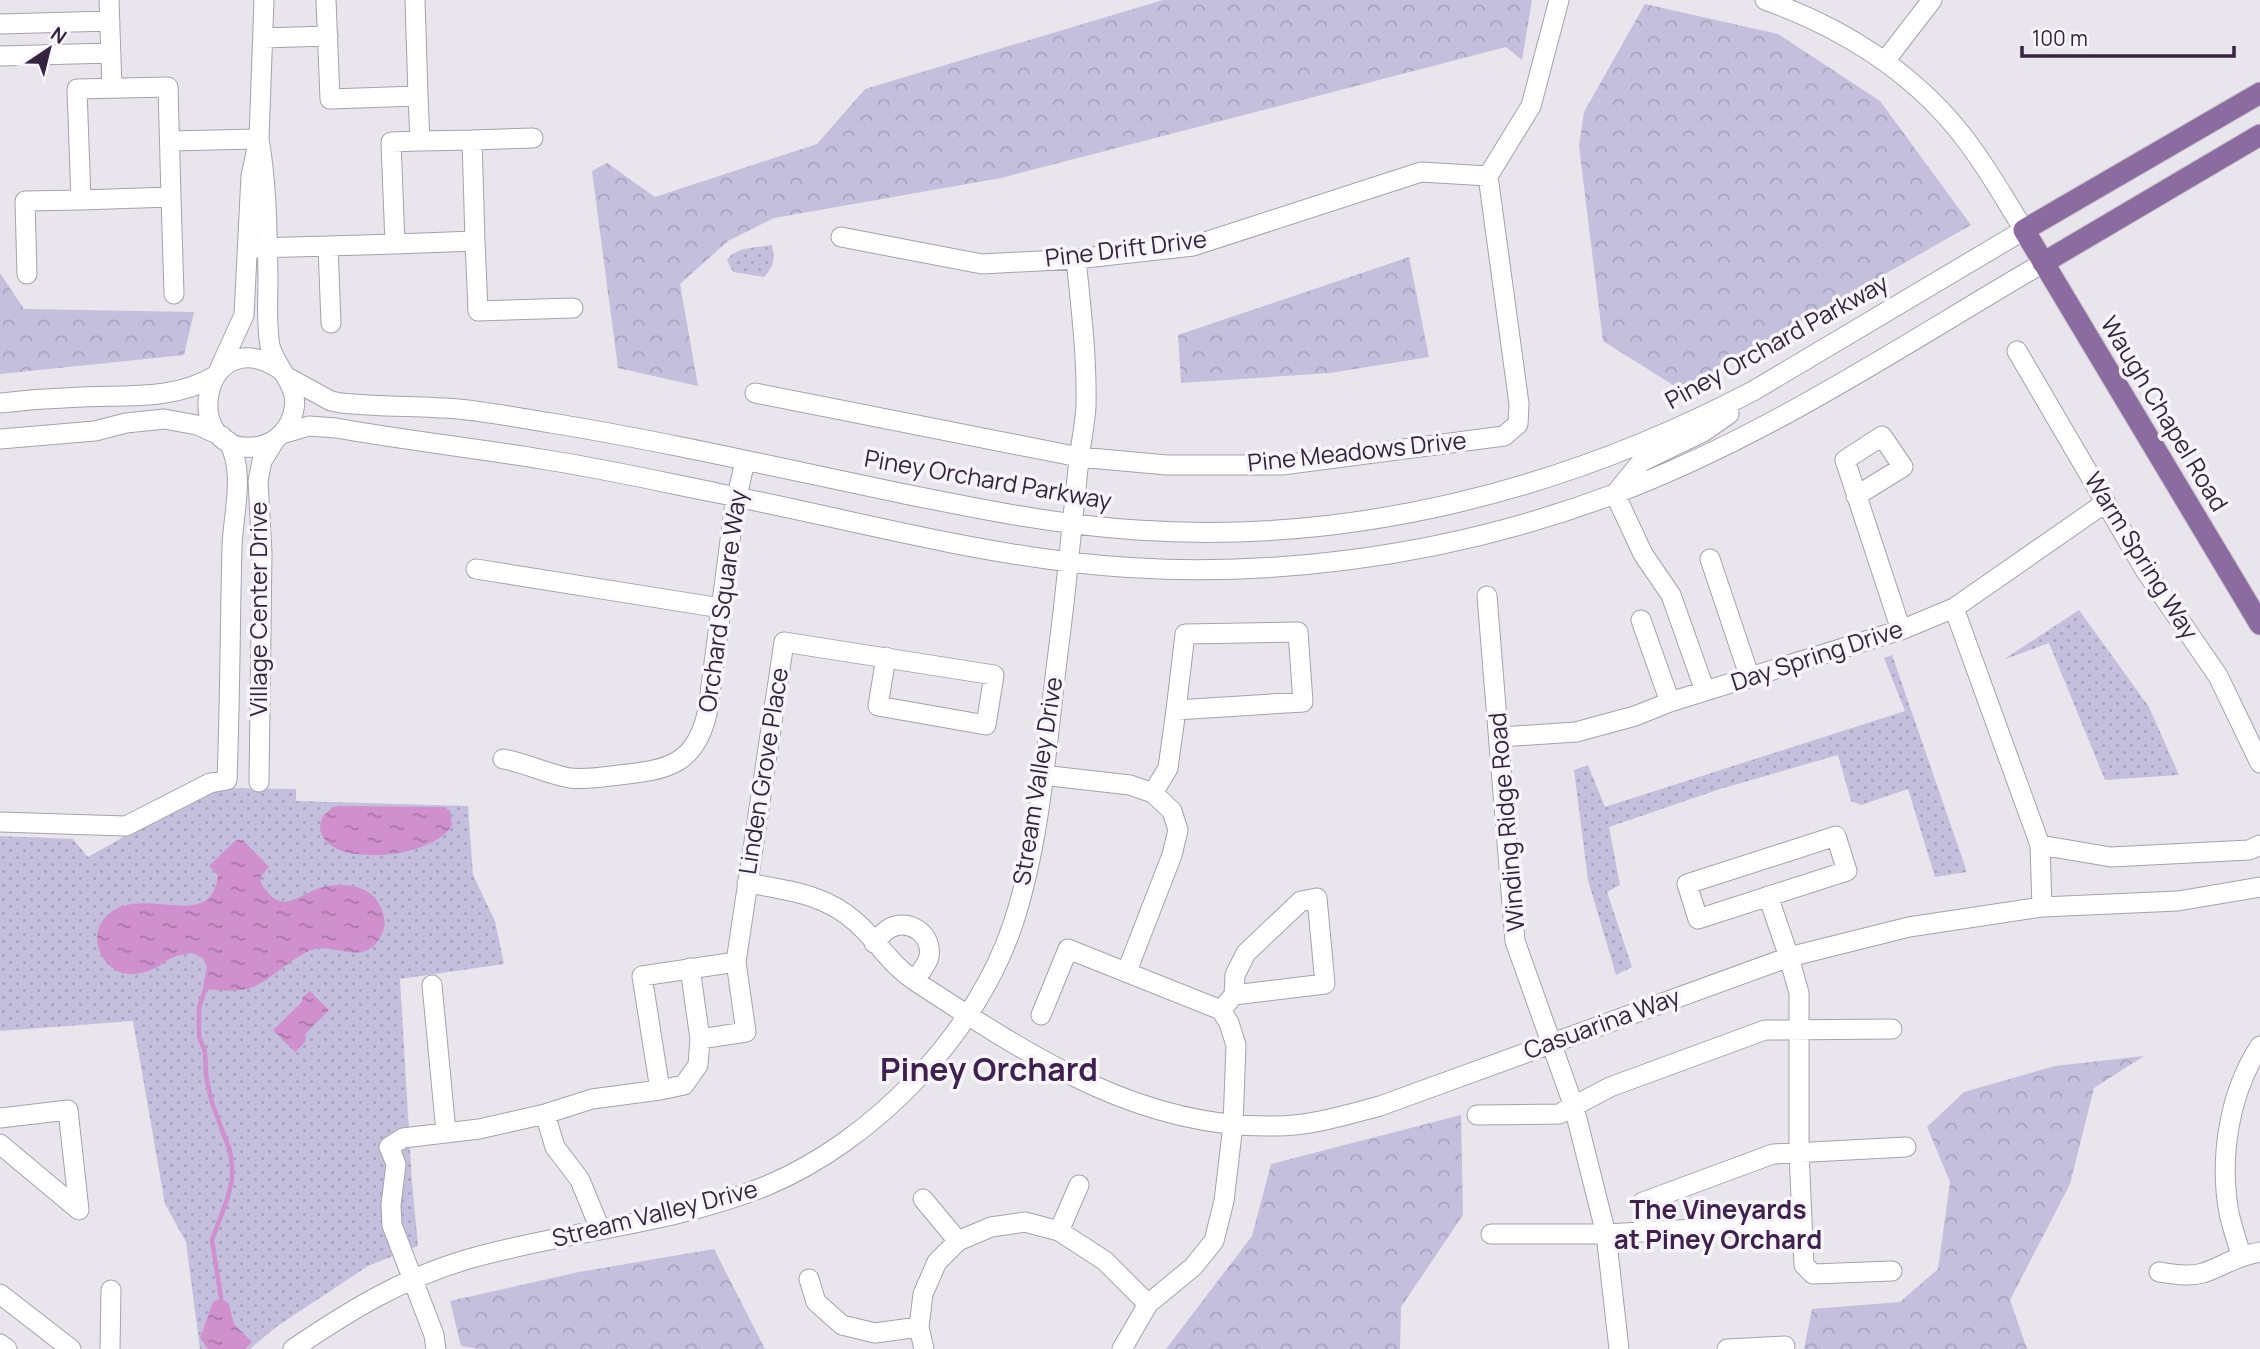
<svg xmlns="http://www.w3.org/2000/svg" width="2260" height="1349" viewBox="0 0 2260 1349" font-family="Manrope,sans-serif">
<style>
.forest{fill:url(#forest-crowns)}
.park{fill:url(#park-dots)}
.water{fill:url(#water-ripples)}
.lines{fill:none;stroke-linecap:round;stroke-linejoin:round}
.stream{stroke:#cf90cd;stroke-width:4.5}
.minor-casing{stroke:#a7a0ae;stroke-width:21}
.major-casing{stroke:#c6c2c9;stroke-width:23}
.minor{stroke:#fff;stroke-width:19}
.major{stroke:#8c6ba1;stroke-width:21}
.labels{text-anchor:middle;stroke-width:7;stroke-linejoin:round;paint-order:stroke}
.street-label{font-size:24px;fill:#34243f;stroke:#f7f5fa}
.neighbourhood-label{font-size:26px;font-weight:bold;fill:#3f2150;stroke:#f7f5fa}
.district-label{font-size:32px;font-weight:bold;fill:#3f2150;stroke:#f7f5fa}
</style>
<defs>
<pattern id="forest-crowns" width="20" height="18" patternUnits="userSpaceOnUse" patternTransform="scale(1.75)"><rect width="20" height="18" fill="#c3bfdd"/><path d="M2 6a3 3 0 1 1 6 0M12 15a3 3 0 1 1 6 0" fill="none" stroke="#a8a4bf"/></pattern>
<pattern id="park-dots" width="8" height="8" patternUnits="userSpaceOnUse" patternTransform="scale(1.75)"><rect width="8" height="8" fill="#c3bfdd"/><path d="M2 2h.1M6 6h.1" fill="none" stroke="#a8a4bf" stroke-width="1.8" stroke-linecap="round"/></pattern>
<pattern id="water-ripples" width="26" height="14" patternUnits="userSpaceOnUse" patternTransform="scale(1.75)"><rect width="26" height="14" fill="#cf90cd"/><path d="M2 4q2-2 4 0t4 0M15 11q2-2 4 0t4 0" fill="none" stroke="#a975a8"/></pattern>
</defs>
<rect width="100%" height="100%" fill="#e8e5ed"/>
<path class="forest" d="M1163 0H1532L1522 60 1506 47 1001 178 774 218 728 241 680 284 698 386 618 368 592 171 607 163 655 197 817 144 865 89Z
M1645 4 1778 34 1880 101 1971 225 1681 390 1603 341 1579 146 1584 112Z
M1409 257 1429 357 1330 373 1181 383 1178 335Z
M0 273 24 309 194 312 184 355 0 374Z
M2144 1056 2094 1088 2070 1184 2010 1300 2027 1349H1804L1812 1309 1900 1302 1938 1269 1950 1182 1927 1127 1964 1092 2055 1066Z
M1461 1115 1463 1215 1401 1307 1400 1349H1166L1252 1236 1271 1164Z
M714 1249 765 1349H480L461 1346 450 1301 579 1272Z"/>
<path class="park" d="M772 245C775 260 774 266 764 277L733 272 727 260C736 246 757 248 772 245Z
M2079 610 2149 707 2179 775 2105 780 2049 643 2003 660Z
M1892 655 1967 872 1935 877 1908 789 1861 805 1851 801 1838 755 1720 789 1609 827 1620 885 1607 892 1632 967 1616 975 1588 880 1574 770 1588 765 1605 807 1905 711 1884 658Z
M224 788 296 789V801L468 806 473 875 495 921 504 964 400 979 412 1182 418 1246 368 1266 276 1327 250 1349H200L186 1242 165 1204 133 1021 0 1031V836L73 839 88 857 182 804Z"/>
<path class="water" d="M336 806 444 807 450 811 452 825C436 853 371 861 342 851 317 842 311 819 336 806Z
M236 840H243L269 867 261 876C260 883 262 885 266 890 283 913 297 896 317 889 336 882 369 883 379 904 384 913 387 925 382 934 365 970 335 941 311 950 289 959 274 978 253 987 239 993 220 990 205 989L203 986 207 967 203 958 192 953C186 954 178 955 171 958 165 961 160 967 153 969 134 978 113 976 102 956 97 947 95 935 100 925 130 873 211 940 218 875L209 866Z
M310 991 329 1010 306 1033 305 1042 295 1052 273 1030 302 1002V998Z
M221 1298 229 1304 234 1324 252 1342 245 1349H208L200 1338 213 1302Z"/>
<g class="lines">
<path class="stream" d="M205 989 199 1008V1036L205 1052 206 1076 212 1103 230 1151 232 1167V1180L228 1197 212 1240 221 1298"/>
<defs>
<path id="minor" d="M109 0 112 88
M326 0 330 99 418 96 420 141 391 142 395 244 328 246 331 323
M415 0 418 96
M0 24 110 21
M263 38 328 36
M0 56 111 53
M1885 61 1932 0
M168 87 171 197 81 200 77 89Z
M259 139C267 185 267 230 268 277 268 299 266 324 270 346 276 369 299 385 294 409 291 427 278 442 260 446 177 462 200 316 281 370
M472 140 533 138
M170 141 259 139
M171 197 174 294
M841 237 982 264 1076 259 1193 246 1421 172 1488 176
M475 241 478 311 573 308
M395 244 475 241 472 140 420 141
M256 248 328 246
M27 274 25 201 81 200
M2017 351 2145 570 2218 676 2260 763
M219 370 244 315 251 176 259 139 264 0
M287 377 331 401 341 403C380 407 419 406 458 409 489 412 520 418 551 423 668 442 784 469 900 493 979 509 1057 525 1137 530 1351 545 1564 490 1753 391L2024 230C2004 198 1986 165 1962 135 1912 71 1841 27 1765 0
M755 393 1079 457 1167 465H1282L1504 436 1518 424 1519 404 1488 176 1531 106 1559 0
M0 403C27 400 54 398 82 397 127 395 175 400 215 376
M282 434 309 426 336 428C404 440 473 448 541 459 600 468 658 481 717 493 833 516 953 548 1069 562 1251 584 1446 558 1617 493 1768 436 1904 344 2043 263
M0 439 95 431 126 423 164 419 197 425 222 436
M1856 496 1903 467 1882 436 1845 460 1901 630
M1710 559 1750 678
M476 569 721 608
M1487 596 1515 941 1574 1107 1606 1234 1619 1349
M1954 608 2040 845 2042 907
M1641 620 1670 702
M1705 691 1671 595 1643 554 1615 494 1641 462 1703 432 1729 414
M1500 737 1576 732 1635 716 1670 702 1901 630 1954 608 2105 503
M503 759C526 763 547 774 570 778 586 780 603 777 619 775 669 770 697 764 708 709L734 510 745 461
M1042 775 1130 785 1153 793 1172 811 1178 830 1172 855 1127 971
M259 782 262 553 258 481 262 461 275 440
M1153 793 1168 768 1176 710 1303 702 1298 632 1185 634 1176 710
M0 822 126 826 210 783 227 780C230 702 230 625 232 547 233 513 246 472 228 441
M1836 836 1847 871 1698 919 1687 884Z
M2040 845 2111 857 2249 850 2260 845
M747 883C787 890 826 894 857 923 878 942 890 964 915 981 1026 1053 1137 1129 1275 1126 1311 1126 1346 1115 1380 1106L1789 957 1909 927 2042 907 2178 901 2260 887
M1768 896 1789 957 1799 993V1152L1804 1265 1813 1274 1892 1271
M874 943C879 938 884 931 890 928 910 918 933 935 929 957 927 965 919 973 915 981
M736 962 746 1032 700 1039 698 1065 684 1085 660 1090 642 976 736 962 784 642 994 675 986 725 878 706 886 657
M690 968 700 1039
M432 985 446 1132
M1221 1010 1234 995 1325 984 1317 898 1301 901 1246 953 1235 975 1234 995
M1041 1015 1068 949 1221 1010 1229 1023 1236 1045 1233 1125 1224 1201 1214 1241 1193 1267 1148 1304 1122 1349
M545 1114 555 1147 580 1180 600 1229
M1477 1115 1559 1114 1610 1087 1765 1030 1892 1029
M0 1118 68 1110 79 1210 0 1144
M923 1199 958 1241
M1059 1231 1079 1185
M1644 1232 1643 1202 1773 1154 1906 1147
M1491 1234H1606L1802 1223
M2241 1255C2237 1241 2232 1227 2229 1213 2219 1158 2229 1093 2260 1046
M2159 1272C2174 1274 2189 1277 2203 1273 2224 1266 2235 1256 2260 1252
M809 1279 816 1302 842 1325 875 1333 919 1327
M0 1294 71 1349
M0 1344 7 1349
M110 1349 111 1290
M293 1349C349 1311 399 1280 465 1260 564 1231 670 1225 766 1186 874 1141 978 1033 1014 921 1042 834 1047 736 1059 645 1067 583 1072 522 1079 460 1081 442 1085 424 1086 406 1087 356 1081 308 1076 259
M436 1349 434 1335 392 1225 391 1205 396 1164 389 1147 403 1138 479 1129 545 1114 592 1099 660 1090
M924 1349 919 1327 923 1294 937 1262 958 1241 991 1227 1025 1222 1059 1231 1105 1261 1148 1304
M1727 1349 1785 1346"/>
<path id="major" d="M2260 93 2024 230 2260 624
M2043 263 2260 135"/>
</defs>
<use href="#minor" class="minor-casing"/>
<use href="#major" class="major-casing"/>
<use href="#minor" class="minor"/>
<use href="#major" class="major"/>
</g>
<g class="labels">
<g class="street-label">
<text transform="translate(1126 249) rotate(-7)" y="8">Pine Drift Drive</text>
<text transform="translate(1777 342) rotate(-29)" y="8">Piney Orchard Parkway</text>
<text transform="translate(2164 414) rotate(59)" y="8">Waugh Chapel Road</text>
<text transform="translate(1357 452) rotate(-6)" y="8">Pine Meadows Drive</text>
<text transform="translate(988 480) rotate(10)" y="8">Piney Orchard Parkway</text>
<text transform="translate(2141 556) rotate(58)" y="8">Warm Spring Way</text>
<text transform="translate(723 601) rotate(-82)" y="8">Orchard Square Way</text>
<text transform="translate(259 609) rotate(-90)" y="8">Village Center Drive</text>
<text transform="translate(1817 656) rotate(-18)" y="8">Day Spring Drive</text>
<text transform="translate(764 771) rotate(-81)" y="8">Linden Grove Place</text>
<text transform="translate(1038 781) rotate(-81)" y="8">Stream Valley Drive</text>
<text transform="translate(1507 822) rotate(-95)" y="8">Winding Ridge Road</text>
<text transform="translate(1602 1024) rotate(-20)" y="8">Casuarina Way</text>
<text transform="translate(655 1214) rotate(-14)" y="8">Stream Valley Drive</text>
</g>
<g class="neighbourhood-label">
<text x="1718" y="1219">The Vineyards<tspan x="1718" dy="30">at Piney Orchard</tspan></text>
</g>
<g class="district-label">
<text x="989" y="1081">Piney Orchard</text>
</g>
</g>
<g transform="translate(49 49) rotate(35)" stroke="#f7f5fa" stroke-width="5" paint-order="stroke">
<path d="M0-5L12 26L0 18L-12 26Z" fill="#34243f"/>
<text y="-10" font-size="19" font-weight="bold" text-anchor="middle" fill="#34243f">N</text>
</g>
<path d="M2022 46v10h212v-10" fill="none" stroke="#34243f" stroke-width="3.5"/>
<text x="2032" y="46" font-size="21" fill="#34243f" stroke="#f7f5fa" stroke-width="5" paint-order="stroke">100 m</text>
</svg>
